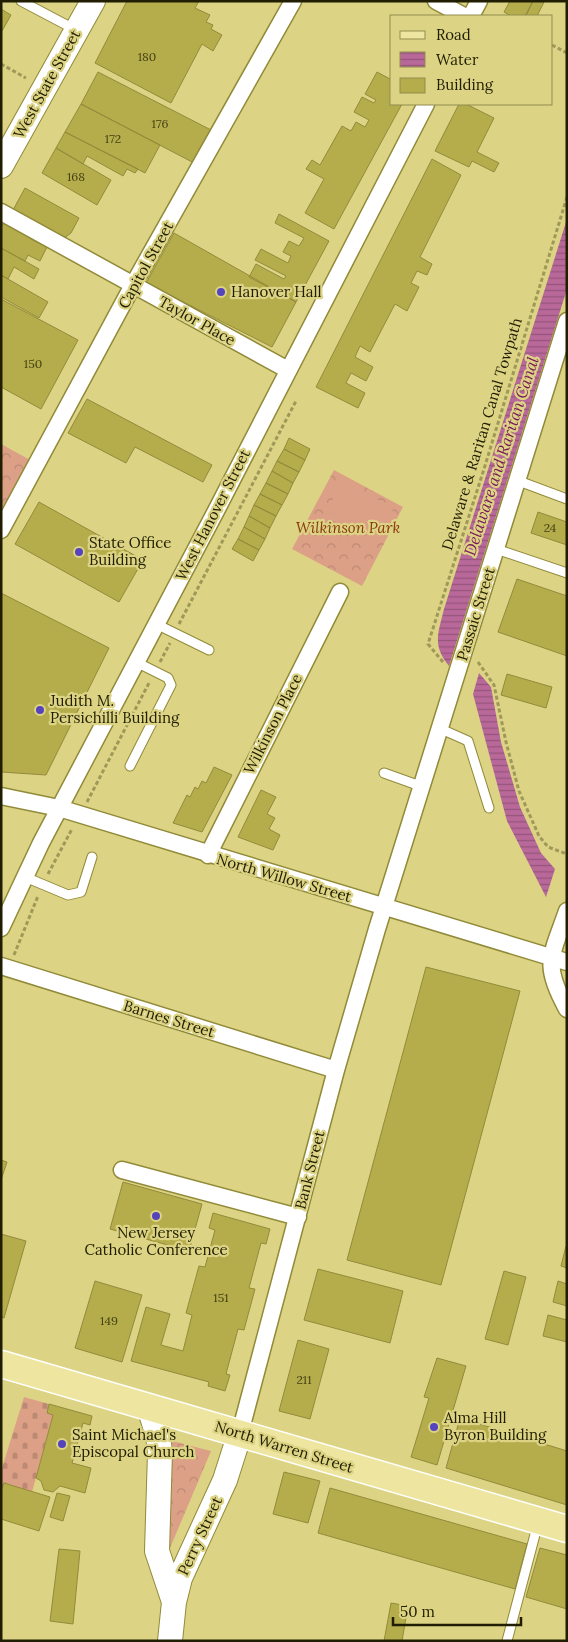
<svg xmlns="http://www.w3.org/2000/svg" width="568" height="1642" viewBox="0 0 568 1642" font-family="Lora,serif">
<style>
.forest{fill:url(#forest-crowns)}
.cemetery{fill:url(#cemetery-stones)}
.garden{fill:#dca087}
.water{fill:url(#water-rules)}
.building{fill:#b5ac4b;stroke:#938b3b}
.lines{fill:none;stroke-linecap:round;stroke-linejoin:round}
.lane-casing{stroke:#918a39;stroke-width:11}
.street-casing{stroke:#918a39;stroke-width:19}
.secondary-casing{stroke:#918a39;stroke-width:26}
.primary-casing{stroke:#fff;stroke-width:29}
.path{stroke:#9f9859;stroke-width:3;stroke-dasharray:4 2.5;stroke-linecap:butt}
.lane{stroke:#fff;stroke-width:9}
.street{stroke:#fff;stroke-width:16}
.secondary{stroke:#fff;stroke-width:24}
.primary{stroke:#eee6a0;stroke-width:26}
.poi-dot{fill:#5544bc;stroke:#dcd484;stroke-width:2}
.labels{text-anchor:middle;stroke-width:4.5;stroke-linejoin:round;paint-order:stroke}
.number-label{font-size:12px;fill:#454113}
.street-label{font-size:15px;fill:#201d00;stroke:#dcd484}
.poi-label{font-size:15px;fill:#201d00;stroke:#dcd484;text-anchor:start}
.park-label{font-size:15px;font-style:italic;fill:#883910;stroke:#dcd484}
.water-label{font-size:16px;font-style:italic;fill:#79175b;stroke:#dcd484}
</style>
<defs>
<pattern id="forest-crowns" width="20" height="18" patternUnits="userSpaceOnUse" patternTransform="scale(1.25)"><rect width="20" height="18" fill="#dca087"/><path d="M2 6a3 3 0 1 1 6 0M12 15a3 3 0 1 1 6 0" fill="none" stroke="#bc8973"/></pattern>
<pattern id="cemetery-stones" width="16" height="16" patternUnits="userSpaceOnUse" patternTransform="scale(1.25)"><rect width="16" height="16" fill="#dca087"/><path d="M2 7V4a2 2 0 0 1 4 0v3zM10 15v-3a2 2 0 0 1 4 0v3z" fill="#bc8973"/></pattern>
<pattern id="water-rules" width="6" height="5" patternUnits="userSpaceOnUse" patternTransform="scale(1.25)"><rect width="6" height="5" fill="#b86899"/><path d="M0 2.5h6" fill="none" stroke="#95557a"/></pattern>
</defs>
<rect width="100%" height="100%" fill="#dcd484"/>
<path class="forest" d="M1 444 32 461 1 517Z
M334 470 403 507 362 586 292 549Z
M172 1441 211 1451 170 1548 168 1505Z"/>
<path class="cemetery" d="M24 1397 49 1404 47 1413 53 1415 32 1492 4 1483 1 1490V1471Z"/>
<path class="garden" d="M341 482 394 507 377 541 325 516Z"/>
<path class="water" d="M567 219V289L449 666C432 645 438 634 444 609Z
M479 673 491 687 501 742 520 807 541 853 555 869 546 897 507 821 473 694Z"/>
<path class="building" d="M127 1H199L195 8 210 15 206 22 213 25 211 29 222 35 213 51 202 44 171 103 95 63Z
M510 1H533L525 16H511L504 12Z
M533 1 544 2 537 16H526Z
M1 9 11 15 2 31H1Z
M98 72 213 131 196 164 81 104Z
M377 72 392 80V104H402L334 229 305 213 324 179 306 169 312 160 320 165 342 126 351 131 356 122 365 127 369 120 354 112 362 97 374 103 376 100 365 94Z
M81 104 160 145 145 173 65 132Z
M459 104H466L494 118 477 152 499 163 494 172 472 161 469 167 435 151Z
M65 132 138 169 135 173 127 169 123 176 87 156 83 164 56 148Z
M56 148 111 180 97 205 42 173Z
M432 159 461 175 420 257 432 264 427 275 417 271 411 283 419 287 407 311 395 304 370 352 360 346 355 357 373 367 366 381 351 373 346 383 365 393 358 408 316 387Z
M25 188 79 218 71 233 63 239 13 210Z
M279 214 329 241 296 302 249 277 256 264 284 279 286 276 255 260 261 249 288 263 291 256 283 252 289 241 299 246 304 238 275 223Z
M6 220 33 235 31 239 47 247 40 261 28 255 25 261 1 248V227Z
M174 233 296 302 272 347 146 283Z
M1 248 39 269 34 279 14 267 8 279 1 275Z
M1 275 48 302 39 318 1 297Z
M1 299 78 340 41 409 1 387Z
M87 399 212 465 203 482 135 447 126 463 68 433Z
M289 438 310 449 305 460 284 449Z
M284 449 305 460 299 472 277 461Z
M277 461 299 472 293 483 272 471Z
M272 471 293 483 288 494 266 483Z
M266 483 288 494 282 505 260 494Z
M260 494 282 505 276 516 254 505Z
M39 502 143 560 119 602 15 544Z
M254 505 276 516 270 528 249 516Z
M538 512 567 522V545L531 533Z
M249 516 270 528 265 539 244 527Z
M244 527 265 539 259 550 238 539Z
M238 539 259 550 253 561 232 549Z
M517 579 567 596V656L498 632Z
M1 593 109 648 46 775 1 772Z
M507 674 552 687 546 708 501 695Z
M214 767 232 775 202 832 173 823 187 795 190 797 195 787 198 789 202 781 206 783Z
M261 790 276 797 267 814 275 818 269 829 280 835 273 850 238 837Z
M426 967 520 991 441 1285 347 1260Z
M1 1160 7 1162 1 1180Z
M123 1182 202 1204 189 1251 110 1229Z
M213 1213 270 1229 266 1244 261 1243 249 1288 255 1289 244 1330 238 1329 226 1374 230 1375 225 1391 208 1386 209 1382 131 1361 146 1307 170 1314 161 1345 183 1351 192 1315 186 1313 199 1266 205 1267 215 1230 209 1228Z
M1 1234 26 1241 4 1318 1 1317Z
M566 1246 567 1247V1268L561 1266Z
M318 1269 403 1291 390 1343 304 1320Z
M504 1271 526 1277 508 1345 485 1339Z
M95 1281 142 1295 122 1362 75 1348Z
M558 1281 567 1284V1306L553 1302Z
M548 1315 567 1320V1342L543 1336Z
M298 1340 329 1349 310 1419 279 1411Z
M437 1358 466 1366 437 1465 411 1457 429 1398 424 1397Z
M49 1404 92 1416 90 1425 83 1423 72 1463 91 1468 85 1493 60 1486 53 1492 44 1490 41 1481 36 1478 53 1415 47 1413Z
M460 1418 567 1451V1505L446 1468Z
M284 1472 320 1481 308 1523 273 1514Z
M4 1483 50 1497 39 1531 1 1519V1491Z
M330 1488 527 1544 515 1589 318 1533Z
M57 1493 70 1496 63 1521 50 1517Z
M540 1548 567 1555V1609L526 1597Z
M59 1549 80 1551 73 1624 50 1621Z
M391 1603 408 1606 402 1641H384Z"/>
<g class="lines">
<defs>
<path id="lane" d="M21 1 76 30
M516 480 567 499
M496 549 567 573
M156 624 209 650
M441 729 468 741 489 808
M130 766 171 685 168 678 136 662
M384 773 423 787
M25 877 68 895 81 892 92 857
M507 1641 538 1523"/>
<path id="street" d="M436 1 464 16
M471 16 479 1
M1 212 288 370
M1 530 133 285 293 1
M1 796 59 808 567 962
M208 855 340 592
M567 911C551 957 542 964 567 1009
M1 928 41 843 217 509 426 104
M1 966 336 1070
M122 1170 298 1217
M240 1433 336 1070 377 929 567 321"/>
<path id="secondary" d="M1 166 93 1
M149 1407 158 1436 160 1452 157 1551 174 1602
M170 1641 174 1602 180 1578 225 1480 240 1433"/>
<path id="primary" d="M1 1364 567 1529"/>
</defs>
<use href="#lane" class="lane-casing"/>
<use href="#street" class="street-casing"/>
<use href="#secondary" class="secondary-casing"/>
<use href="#primary" class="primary-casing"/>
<path class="path" d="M552 45 567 53
M1 64 26 78
M179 624 296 401
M160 662 170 643
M443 662 428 644 484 469 567 197
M478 662 494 685 506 742 519 791 539 836 548 847 567 854
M87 802 150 681
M48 874 72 829
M14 955 38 896"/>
<use href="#lane" class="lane"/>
<use href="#street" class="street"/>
<use href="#secondary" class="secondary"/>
<use href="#primary" class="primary"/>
</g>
<g class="poi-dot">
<circle cx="221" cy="292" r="5"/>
<circle cx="79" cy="552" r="5"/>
<circle cx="40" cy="710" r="5"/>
<circle cx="156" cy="1216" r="5"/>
<circle cx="434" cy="1427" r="5"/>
<circle cx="62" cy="1444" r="5"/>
</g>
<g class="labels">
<g class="number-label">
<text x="147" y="61">180</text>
<text x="160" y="128">176</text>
<text x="113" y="143">172</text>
<text x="76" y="181">168</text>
<text x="33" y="368">150</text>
<text x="550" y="532">24</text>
<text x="221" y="1302">151</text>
<text x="109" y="1325">149</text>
<text x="304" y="1384">211</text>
</g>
<g class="street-label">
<text transform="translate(47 84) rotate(-61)" y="5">West State Street</text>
<text transform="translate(146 265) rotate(-61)" y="5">Capitol Street</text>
<text transform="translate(197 321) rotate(29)" y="5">Taylor Place</text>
<text transform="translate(482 434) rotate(-73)" y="5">Delaware &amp; Raritan Canal Towpath</text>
<text transform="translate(213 515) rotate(-63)" y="5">West Hanover Street</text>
<text transform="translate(476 614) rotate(-73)" y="5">Passaic Street</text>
<text transform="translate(273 724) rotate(-63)" y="5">Wilkinson Place</text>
<text transform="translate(284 878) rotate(16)" y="5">North Willow Street</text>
<text transform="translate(169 1019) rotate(17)" y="5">Barnes Street</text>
<text transform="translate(310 1170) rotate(-76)" y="5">Bank Street</text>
<text transform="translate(284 1447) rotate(17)" y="5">North Warren Street</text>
<text transform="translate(200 1536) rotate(-65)" y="5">Perry Street</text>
</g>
<g class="poi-label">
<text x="231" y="297">Hanover Hall</text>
<text x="89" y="548">State Office<tspan x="89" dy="17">Building</tspan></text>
<text x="50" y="706">Judith M.<tspan x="50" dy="17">Persichilli Building</tspan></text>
<text x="156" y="1238" text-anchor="middle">New Jersey<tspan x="156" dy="17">Catholic Conference</tspan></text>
<text x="444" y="1423">Alma Hill<tspan x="444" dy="17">Byron Building</tspan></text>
<text x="72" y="1440">Saint Michael's<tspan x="72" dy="17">Episcopal Church</tspan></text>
</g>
<g class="park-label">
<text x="348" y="533">Wilkinson Park</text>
</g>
<g class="water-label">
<text transform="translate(501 456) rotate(-72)" y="6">Delaware and Raritan Canal</text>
</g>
</g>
<rect width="568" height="1642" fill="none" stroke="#201d00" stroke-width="5"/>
<rect x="390" y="15" width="162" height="90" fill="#dcd484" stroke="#918b4f"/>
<rect x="400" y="31" width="25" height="8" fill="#eee6a0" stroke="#918b4f"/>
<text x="436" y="40" font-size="15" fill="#201d00">Road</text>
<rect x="400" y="52" width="25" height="15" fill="url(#water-rules)" stroke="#918b4f"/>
<text x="436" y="65" font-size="15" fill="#201d00">Water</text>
<rect x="400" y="78" width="25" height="15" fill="#b5ac4b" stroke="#918b4f"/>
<text x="436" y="90" font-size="15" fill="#201d00">Building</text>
<path d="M393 1617v8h128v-8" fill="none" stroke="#201d00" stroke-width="2.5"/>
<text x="400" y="1617" font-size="15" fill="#201d00" stroke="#dcd484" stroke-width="4" paint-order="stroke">50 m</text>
</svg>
